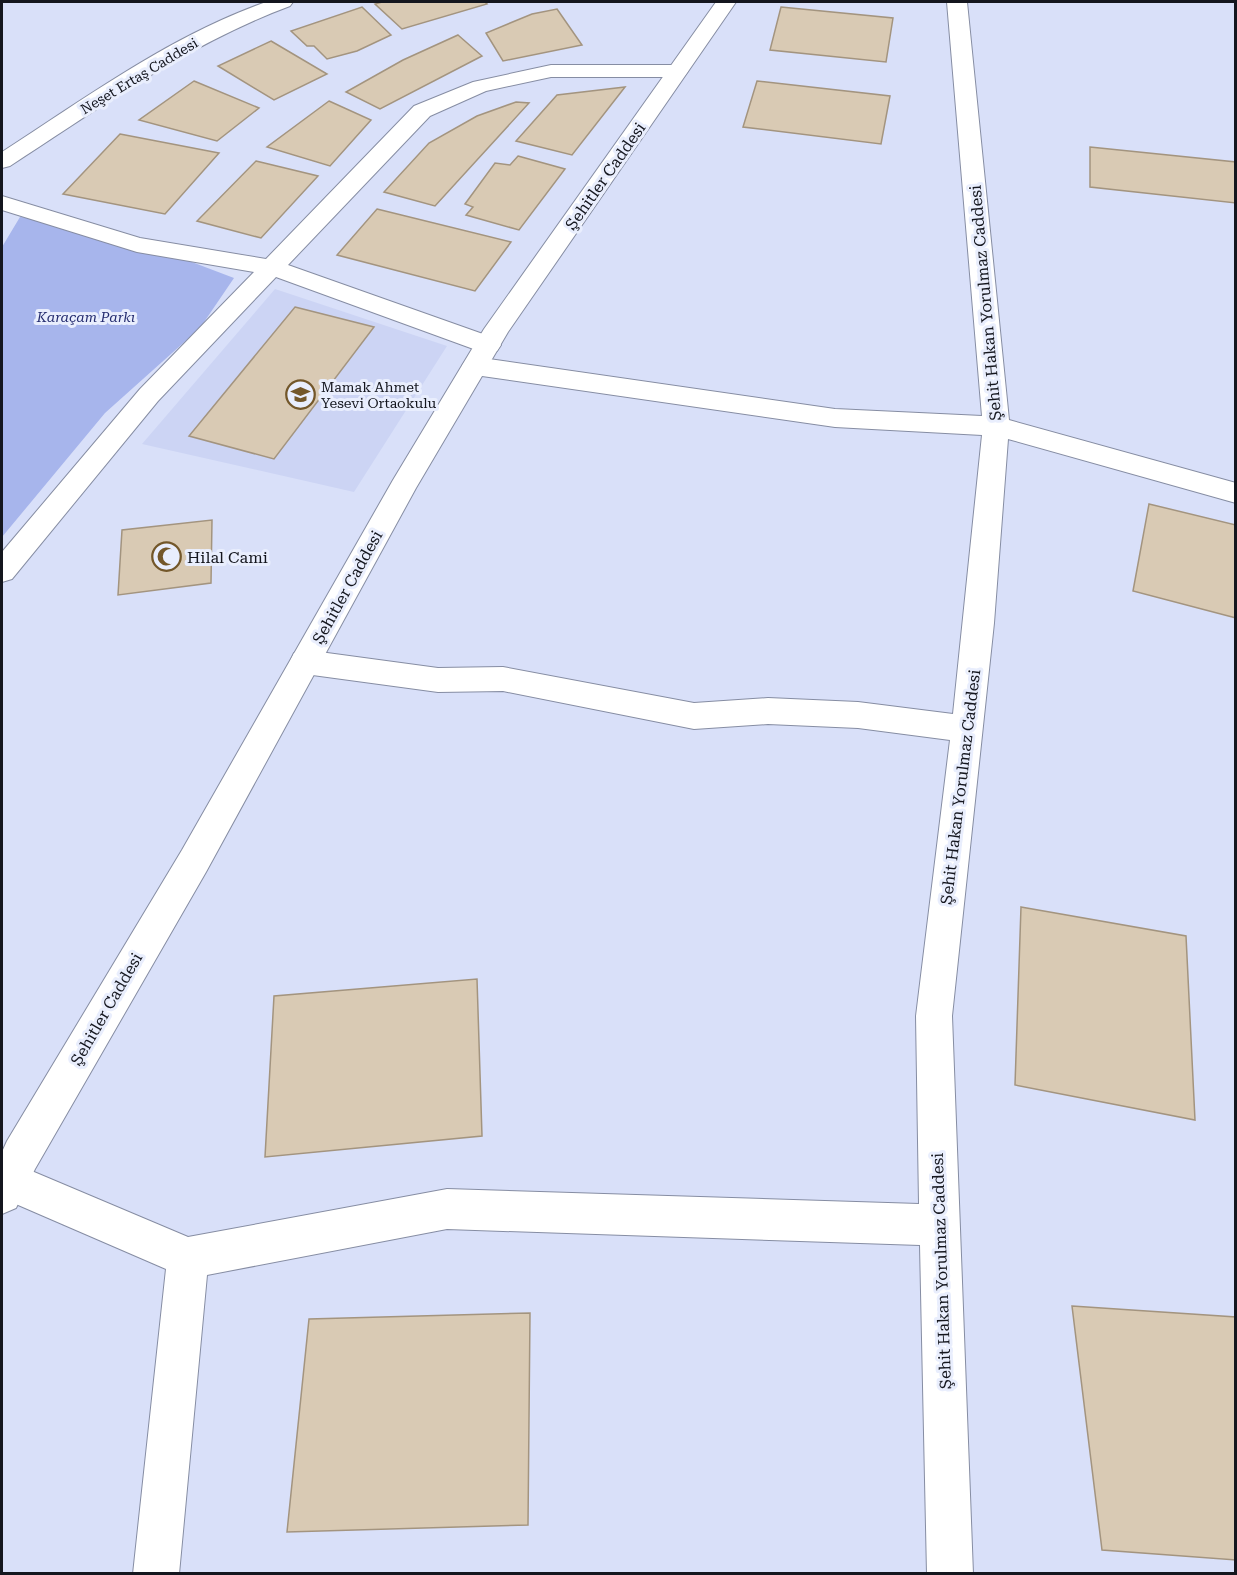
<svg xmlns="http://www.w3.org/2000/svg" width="1237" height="1575" viewBox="0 0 1237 1575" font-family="'Roboto Serif',serif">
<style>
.built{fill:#ccd4f4}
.green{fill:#a7b5ec}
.building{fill:#d9cab4;stroke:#a3947f;stroke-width:1.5}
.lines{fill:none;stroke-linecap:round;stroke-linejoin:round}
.street-casing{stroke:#868da3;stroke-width:2}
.secondary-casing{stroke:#868da3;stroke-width:2}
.street{fill:#fff;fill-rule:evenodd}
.secondary{fill:#fff;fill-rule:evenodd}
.labels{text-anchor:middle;stroke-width:6;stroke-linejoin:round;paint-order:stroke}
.far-street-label{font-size:14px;fill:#14161e;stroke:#e9eefd}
.far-park-label{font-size:14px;font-style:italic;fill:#242c6f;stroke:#e9eefd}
.far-poi-label{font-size:14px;fill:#14161e;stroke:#e9eefd;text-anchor:start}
.street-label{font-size:16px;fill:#14161e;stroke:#e9eefd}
.poi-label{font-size:16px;fill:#14161e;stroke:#e9eefd;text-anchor:start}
</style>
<rect width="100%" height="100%" fill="#d9e0f9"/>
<path class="built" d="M275 289 447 346 354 492 142 444Z"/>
<path class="green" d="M20 217C86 221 171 254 234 278L200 328 105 413 2 537V247Z"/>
<path class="building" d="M382 2H485L487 4 402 29 375 4Z
M362 7 391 35 357 51 327 59 314 46H307L291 31Z
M781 7 893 18 886 62 770 50Z
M557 9 582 45 503 61 486 33 532 14Z
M458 35 482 56 380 109 346 92 403 60Z
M271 41 327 74 274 100 218 66Z
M194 81 259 108 217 141 139 120Z
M757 81 890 96 881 144 743 127Z
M625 87 572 155 516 141 557 95Z
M329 101 371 120 330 166 267 147Z
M516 102 529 103 435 206 384 192 429 143 477 116Z
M120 134 219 153 165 214 63 194Z
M1090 147 1236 162V203L1090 187Z
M518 156 565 169 519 230 466 215 473 207 465 204 495 163 510 165Z
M256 161 318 176 261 238 197 221Z
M377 209 511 242 475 291 337 255Z
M295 307 374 327 274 459 189 436Z
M1149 504 1236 525V618L1133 591Z
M212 520 211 583 118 595 122 530Z
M1021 907 1186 936 1195 1120 1015 1085Z
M477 979 482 1136 265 1157 274 996Z
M1072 1306 1236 1317V1560L1102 1550Z
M530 1313 528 1525 287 1532 309 1319Z"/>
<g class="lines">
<defs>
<path id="street" d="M947 2H967L1009 420 1236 483V503L1008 439 994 623 952 1016 973 1574H927L920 1245 447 1229 207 1275 179 1574H133L166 1269 2 1198V1164L8 1161 188 1237 447 1189 919 1204 916 1016 950 740 858 728 768 724 694 729 503 691 438 692 305 674 294 671 290 662 294 653 305 650 438 668 503 667 694 703 768 698 858 702 953 714 982 435 835 427 475 375 466 372 462 366 466 360 475 357 835 409 982 416Z
M551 65H678L685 67 688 71 685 75 678 77H551L486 91 430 116 288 265 497 339 501 345 497 351 488 353 479 351 276 277 158 401 12 579 2 582V552L140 389 254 272 137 252 2 210V196L140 238 266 259 414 106 473 82Z"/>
<path id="secondary" d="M266 2H293L290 6C188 44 101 107 10 166L2 168V152C87 97 170 36 266 2Z
M716 2H736L508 332 416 488 206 872 35 1169 16 1208 2 1214V1152L7 1141 182 850 393 480 484 329Z"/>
</defs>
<use href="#street" class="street-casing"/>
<use href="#secondary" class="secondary-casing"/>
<use href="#street" class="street"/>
<use href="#secondary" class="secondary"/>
</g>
<defs>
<symbol id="school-ring" viewBox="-11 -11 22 22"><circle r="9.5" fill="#e9eefd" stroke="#73572a" stroke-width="1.5"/><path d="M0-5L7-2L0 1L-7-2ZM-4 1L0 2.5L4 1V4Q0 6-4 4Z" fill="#73572a"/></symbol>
<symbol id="mosque-ring" viewBox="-11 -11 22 22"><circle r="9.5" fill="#e9eefd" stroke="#73572a" stroke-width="1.5"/><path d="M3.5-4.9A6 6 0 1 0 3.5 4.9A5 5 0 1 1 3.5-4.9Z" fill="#73572a"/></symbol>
</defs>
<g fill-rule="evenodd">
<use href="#school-ring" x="284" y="378" width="33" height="33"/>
<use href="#mosque-ring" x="150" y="540" width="33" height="33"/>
</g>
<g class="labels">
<g class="far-street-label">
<text transform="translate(139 76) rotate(-31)" y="5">Neşet Ertaş Caddesi</text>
</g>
<g class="far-park-label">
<text x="86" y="322">Karaçam Parkı</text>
</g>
<g class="far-poi-label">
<text x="321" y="392">Mamak Ahmet<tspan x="321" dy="16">Yesevi Ortaokulu</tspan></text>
</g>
<g class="street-label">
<text transform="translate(605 176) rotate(-55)" y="6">Şehitler Caddesi</text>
<text transform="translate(985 303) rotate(-95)" y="6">Şehit Hakan Yorulmaz Caddesi</text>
<text transform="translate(347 587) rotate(-61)" y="6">Şehitler Caddesi</text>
<text transform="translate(960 787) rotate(-83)" y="6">Şehit Hakan Yorulmaz Caddesi</text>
<text transform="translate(106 1009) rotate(-60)" y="6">Şehitler Caddesi</text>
<text transform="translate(941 1271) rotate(-92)" y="6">Şehit Hakan Yorulmaz Caddesi</text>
</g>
<g class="poi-label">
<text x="187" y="563">Hilal Cami</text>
</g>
</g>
<rect width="1237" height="1575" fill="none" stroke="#14161e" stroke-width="6"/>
</svg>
